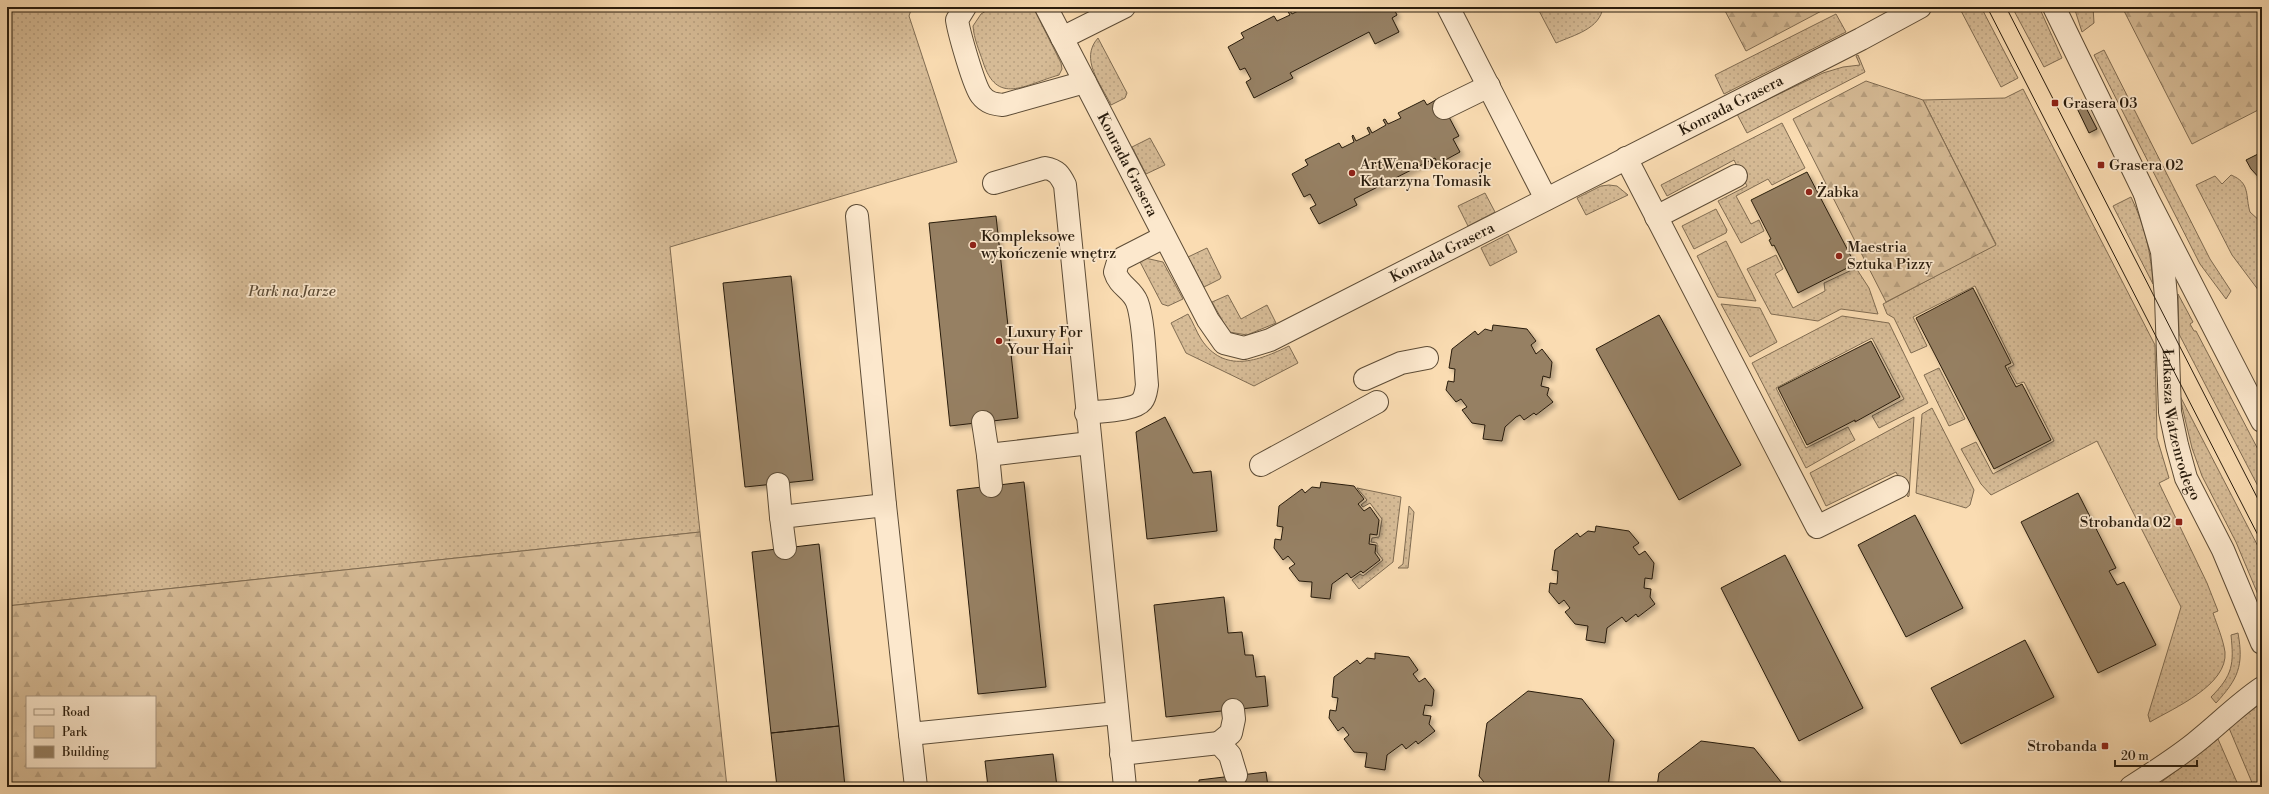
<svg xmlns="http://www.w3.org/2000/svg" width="2269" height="794" viewBox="0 0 2269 794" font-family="'Libre Bodoni',serif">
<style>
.green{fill:url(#green-dots);stroke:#806c52}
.forest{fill:url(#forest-firs);stroke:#806c52;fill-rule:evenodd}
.building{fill:#968063;stroke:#291c0d;filter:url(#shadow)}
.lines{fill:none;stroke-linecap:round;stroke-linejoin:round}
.minor-casing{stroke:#5d4c36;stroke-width:24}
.tertiary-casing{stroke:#5d4c36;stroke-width:24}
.minor{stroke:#fce8cd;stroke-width:22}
.tertiary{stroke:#fce8cd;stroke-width:22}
.tram{stroke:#291c0d;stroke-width:1}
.poi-dot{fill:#8f2418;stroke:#fce8cd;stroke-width:1.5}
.labels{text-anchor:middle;stroke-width:3.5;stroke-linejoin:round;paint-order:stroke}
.poi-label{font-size:15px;fill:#291c0d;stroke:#fce8cd;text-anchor:start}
.street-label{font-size:15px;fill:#291c0d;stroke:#fce8cd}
.park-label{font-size:15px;font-style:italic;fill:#5d4c36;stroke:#fce8cd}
</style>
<defs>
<pattern id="green-dots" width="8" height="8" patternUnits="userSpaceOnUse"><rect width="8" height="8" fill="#d6bb96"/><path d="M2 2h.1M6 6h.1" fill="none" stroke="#b8a080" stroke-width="1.8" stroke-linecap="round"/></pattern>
<pattern id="forest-firs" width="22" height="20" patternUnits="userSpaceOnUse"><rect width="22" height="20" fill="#d6bb96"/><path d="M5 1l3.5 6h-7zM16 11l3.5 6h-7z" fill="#b8a080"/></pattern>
<filter id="shadow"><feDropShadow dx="3.5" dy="3.5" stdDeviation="2" flood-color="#0004"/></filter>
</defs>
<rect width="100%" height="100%" fill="#fadcb2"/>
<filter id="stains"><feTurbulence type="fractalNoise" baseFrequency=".005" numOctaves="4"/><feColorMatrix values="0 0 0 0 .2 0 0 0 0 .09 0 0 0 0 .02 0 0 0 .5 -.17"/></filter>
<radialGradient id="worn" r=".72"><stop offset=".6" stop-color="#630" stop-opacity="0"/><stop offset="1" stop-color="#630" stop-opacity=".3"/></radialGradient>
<path class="green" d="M7 7H912L909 16 957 162 670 247 700 532 7 606Z
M992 7H1033L1061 63 1062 69 1059 75C1024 85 997 106 983 62 979 50 974 39 973 26L981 14Z
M1537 7H1603C1600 29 1574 35 1556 43Z
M1959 7H1981L2018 78 2001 87Z
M2012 7H2039L2062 58 2044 67Z
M2074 7H2093L2094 23 2082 32Z
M1836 14 1846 32 1724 94 1715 75Z
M1098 38 1127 93 1125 98 1111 105C1101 84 1079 59 1098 38Z
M2104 50 2210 259 2231 291 2226 299 2200 264 2094 55Z
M1858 55 1865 72 1747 133 1737 114 1823 73 1843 67 1860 65 1856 56Z
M2023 89 2155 345 2157 438 2169 478 2159 483 2207 583 2218 611 2213 613C2217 625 2223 639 2225 652 2228 685 2174 708 2150 722L2148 715 2181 607 2097 441 1991 495 1981 484 1961 449 1976 442 1993 474 2054 441 2024 382 2017 384 2008 368 2014 365 1975 286 1913 317 1927 346 1911 353 1894 318 1887 314 1883 304 1996 244 1923 100 2005 98Z
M1782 123 1805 168 1772 185 1768 179 1736 196 1751 224 1759 220 1764 231 1741 243 1718 201 1747 186 1734 160 1667 196 1661 185Z
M1150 138 1165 165 1146 174 1132 147Z
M2231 175C2251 183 2245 196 2250 212L2262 223V295L2232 255 2196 185 2215 176 2222 184Z
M1609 185 1617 186 1628 195 1586 215 1577 198 1601 186Z
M1485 193 1495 212 1468 226 1458 206Z
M2131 197C2145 226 2151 253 2153 284L2113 206Z
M1716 209 1727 230 1726 233 1694 249 1682 226Z
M1508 234 1517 252 1490 266 1481 248Z
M1726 241 1756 301 1718 297 1697 256Z
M1207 248 1221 277 1220 279 1204 287 1188 257Z
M1776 255 1783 269 1775 274 1793 308 1825 291 1824 283 1856 268 1869 288 1878 314 1841 309 1818 321 1771 314 1747 269Z
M1145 258 1163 262 1183 299 1168 306 1162 304 1139 260Z
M2178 294 2193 322 2190 324 2194 331H2196L2262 457V494L2179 334Z
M1228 295 1241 319 1267 305 1276 323 1247 335 1229 332 1212 302Z
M1721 304 1760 308 1777 342 1750 357Z
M1188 314C1193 322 1196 331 1201 339 1224 374 1258 361 1289 346L1298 363 1254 386 1186 353 1171 323Z
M1842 316 1889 323 1928 403 1879 428 1872 416 1904 399 1872 338 1776 388 1806 448 1848 427 1855 440 1806 468 1752 363Z
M1939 368 1965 419 1949 426 1924 375Z
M2179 394 2262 554V596L2259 597 2236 542 2202 476 2192 448Z
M1932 408 1974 490 1970 505 1966 508 1916 493 1922 414Z
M1914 417 1909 496 1908 497 1896 472 1826 506 1810 473Z
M1357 488 1401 497 1393 562 1359 589 1352 580 1360 574 1363 576 1383 560 1377 552V543L1371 542 1372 538 1379 537 1382 519 1370 503 1363 507 1361 505 1367 500Z
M1409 506 1414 512 1408 568H1398L1403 564Z
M2238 633C2244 666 2238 679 2216 703L2211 697C2233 675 2234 664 2231 635Z
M2260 704 2262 715V783L2253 785 2229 728Z
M2218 739 2239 787H2155Z"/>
<path class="forest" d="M1723 7H1829L1746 51Z
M2122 7H2262V108L2192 144Z
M1866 81 1923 100 1996 245 1886 302 1793 119Z
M700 532 727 787H7V606ZM27 697H155V767H27Z"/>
<path class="building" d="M1306 7H1393L1397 15 1392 18 1399 32 1375 44 1369 32 1290 73 1293 78 1254 98 1246 82 1251 79 1245 68 1240 70 1228 47 1244 38 1241 33 1274 16 1277 21 1290 15 1287 10 1289 9 1292 14Z
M1439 98 1459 136 1453 139 1460 152 1438 164 1435 158 1429 161 1354 199 1357 205 1319 224 1310 208 1316 205 1310 194 1304 197 1292 174 1308 165 1305 160 1339 143 1342 148 1354 142 1352 136 1353 135 1356 141 1370 134 1367 128 1369 127 1372 133 1386 125 1383 120 1385 119 1388 124 1401 118 1398 113 1424 100 1427 105Z
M2082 100 2097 129 2089 133 2075 104Z
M2262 152V181L2251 169 2246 160Z
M1807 172 1855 264 1798 293 1774 245 1772 246 1769 240 1771 239 1751 200Z
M996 216 1018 418 950 426 929 223Z
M791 276 813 480 745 487 723 283Z
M1973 288 2011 363 2005 366 2016 387 2022 384 2051 440 1994 469 1916 318Z
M1659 315 1741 465 1679 500 1596 349Z
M1493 325 1527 329 1536 341 1531 345 1536 354 1542 349 1552 362 1550 378 1543 376 1541 386 1549 388 1547 395 1553 402 1536 415 1534 413 1524 420 1520 415 1516 417 1505 427 1502 441 1483 439 1485 425 1472 423 1462 410 1467 407 1461 399 1456 402 1446 390 1448 381 1454 382 1455 369 1449 368 1452 349 1475 331 1478 335 1485 329 1492 331Z
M1871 341 1900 397 1855 422V420L1807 445 1778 388Z
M1165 417 1193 473 1211 471 1217 531 1147 539 1136 432Z
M1024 482 1046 687 978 694 957 490Z
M1321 482 1354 486 1364 499 1358 504 1364 511 1370 507 1379 520 1377 535 1370 534 1369 544 1376 545 1375 553 1380 560 1363 573 1361 571 1351 578 1347 573 1332 584 1330 599 1311 597 1312 582 1299 581 1289 568 1295 564 1288 556 1283 560 1274 548 1275 539 1281 540 1283 527 1277 526 1279 506 1302 489 1305 493 1312 487 1320 488Z
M2078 493 2116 568 2109 571 2117 585 2124 582 2156 645 2098 673 2021 522Z
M1915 515 1963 608 1906 637 1858 545Z
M1596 526 1629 531 1639 543 1633 547 1639 555 1645 551 1654 563 1652 579 1645 578 1644 588 1651 589 1650 597 1655 604 1638 617 1636 614 1626 622 1622 617 1607 628 1605 643 1586 640 1588 626 1575 624 1565 612 1570 608 1564 600 1559 604 1549 592 1550 583 1557 584 1558 571 1552 570 1555 550 1577 533 1580 537 1588 531 1595 532Z
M819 544 839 726 771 733 752 552Z
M1785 555 1863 708 1799 741 1721 588Z
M1224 597 1228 633 1242 632 1245 655H1253L1256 677 1265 676 1268 706 1166 717 1154 605Z
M2025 640 2054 697 1961 744 1931 688Z
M1375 653 1409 657 1418 670 1413 674 1419 682 1425 678 1434 690 1432 706 1425 705 1423 715 1431 716 1429 724 1435 731 1418 744 1416 741 1406 749 1402 744 1387 755 1385 770 1365 767 1367 753 1354 752 1344 739 1349 735 1343 727 1338 731 1329 718 1330 710 1336 711 1338 698 1332 697 1334 677 1357 660 1360 664 1367 658 1375 659Z
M1528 691 1582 699 1614 740 1608 787H1488L1479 776 1487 723Z
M839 726 845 787H777L771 733Z
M1701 741 1754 748 1785 787H1657L1659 773Z
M1053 754 1057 787H988L985 761Z
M1266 772 1268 787H1199V780Z"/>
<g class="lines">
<defs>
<g id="minor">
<path d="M965 7 957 20C959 33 974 86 981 95 987 103 994 104 1003 105L1085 82 1046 7"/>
<path d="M1448 7 1546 199"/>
<path d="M1062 38 1124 7"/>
<path id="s1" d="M1085 82 1208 320 1224 343 1244 348 1270 340 1861 39 1920 7"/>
<path d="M1444 108 1489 86"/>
<path d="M1626 158 1817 527 1898 487"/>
<path d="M994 183 1045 168C1057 170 1060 175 1065 185L1125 787"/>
<path d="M857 216 885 505 910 734 1117 713"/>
<path d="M1656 217 1736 176"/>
<path d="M1365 379 1401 363 1427 358"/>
<path d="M1086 413C1100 411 1134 411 1142 401 1146 396 1146 390 1147 385 1145 364 1144 320 1137 302 1132 289 1119 286 1115 272L1118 262 1123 258 1164 237"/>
<path d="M983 422 988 455"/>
<path d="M1261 465 1377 402"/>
<path d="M778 484 781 517"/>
<path d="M991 486 988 455 1090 443"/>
<path d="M785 548 781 517 885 505"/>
<path d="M910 734 916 787"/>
<path d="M1219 743 1231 733 1234 719 1233 710"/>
<path d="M1121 754 1219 743 1230 755 1236 775"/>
</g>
<g id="tertiary">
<path d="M2054 7 2145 194 2262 421"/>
<path id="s2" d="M2145 194 2162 252 2166 297 2170 412 2177 445 2186 478 2223 550 2262 643"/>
<path d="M2131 787C2153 773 2175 759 2195 743 2218 725 2238 704 2262 688"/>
</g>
</defs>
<use href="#minor" class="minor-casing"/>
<use href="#tertiary" class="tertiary-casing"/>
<use href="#minor" class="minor"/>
<use href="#tertiary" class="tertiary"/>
<path class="tram" d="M1987 7 2262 543
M2006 7 2262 507"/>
</g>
<g class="poi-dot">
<rect x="2051" y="99" width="8" height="8" rx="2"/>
<rect x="2097" y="161" width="8" height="8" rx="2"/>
<circle cx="1352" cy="173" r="4"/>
<circle cx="1809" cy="192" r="4"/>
<circle cx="973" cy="245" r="4"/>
<circle cx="1839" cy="256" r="4"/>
<circle cx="999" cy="341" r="4"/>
<rect x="2175" y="518" width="8" height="8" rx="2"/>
<rect x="2101" y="742" width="8" height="8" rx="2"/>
</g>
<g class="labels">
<g class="poi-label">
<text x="2063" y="108">Grasera 03</text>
<text x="1360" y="169">ArtWena Dekoracje<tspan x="1360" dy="17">Katarzyna Tomasik</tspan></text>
<text x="2109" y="170">Grasera 02</text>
<text x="1817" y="197">Żabka</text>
<text x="981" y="241">Kompleksowe<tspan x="981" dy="17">wykończenie wnętrz</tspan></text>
<text x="1847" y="252">Maestria<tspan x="1847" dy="17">Sztuka Pizzy</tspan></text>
<text x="1007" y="337">Luxury For<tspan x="1007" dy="17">Your Hair</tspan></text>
<text x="2171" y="527" text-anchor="end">Strobanda 02</text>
<text x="2097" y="751" text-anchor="end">Strobanda</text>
</g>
<g class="street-label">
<text dy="5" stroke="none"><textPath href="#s1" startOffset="861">Konrada Grasera</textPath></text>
<text dy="5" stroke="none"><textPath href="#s1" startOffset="93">Konrada Grasera</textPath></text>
<text dy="5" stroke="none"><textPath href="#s1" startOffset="537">Konrada Grasera</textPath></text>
<text dy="5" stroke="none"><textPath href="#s2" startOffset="235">Łukasza Watzenrodego</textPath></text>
</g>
<g class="park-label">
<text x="292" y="296">Park na Jarze</text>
</g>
</g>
<rect width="2269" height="794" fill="none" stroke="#fadcb2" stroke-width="24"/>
<rect x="8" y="8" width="2253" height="778" fill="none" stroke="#291c0d" stroke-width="2"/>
<rect x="12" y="12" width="2245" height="770" fill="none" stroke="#291c0d"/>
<rect x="26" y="696" width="130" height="72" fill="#fce8cd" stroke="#a89680"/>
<rect x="34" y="709" width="20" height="6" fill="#fce8cd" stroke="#a89680"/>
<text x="62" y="716" font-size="12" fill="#291c0d">Road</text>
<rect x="34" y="726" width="20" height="12" fill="#d6bb96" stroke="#a89680"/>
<text x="62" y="736" font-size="12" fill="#291c0d">Park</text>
<rect x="34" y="746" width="20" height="12" fill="#968063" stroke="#a89680"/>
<text x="62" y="756" font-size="12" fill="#291c0d">Building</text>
<path d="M2115 760v6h82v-6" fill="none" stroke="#291c0d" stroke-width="2"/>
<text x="2121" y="760" font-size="12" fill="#291c0d" stroke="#fce8cd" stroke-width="3" paint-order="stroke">20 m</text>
<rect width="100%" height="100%" filter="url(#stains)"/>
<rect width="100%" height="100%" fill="url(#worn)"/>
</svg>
